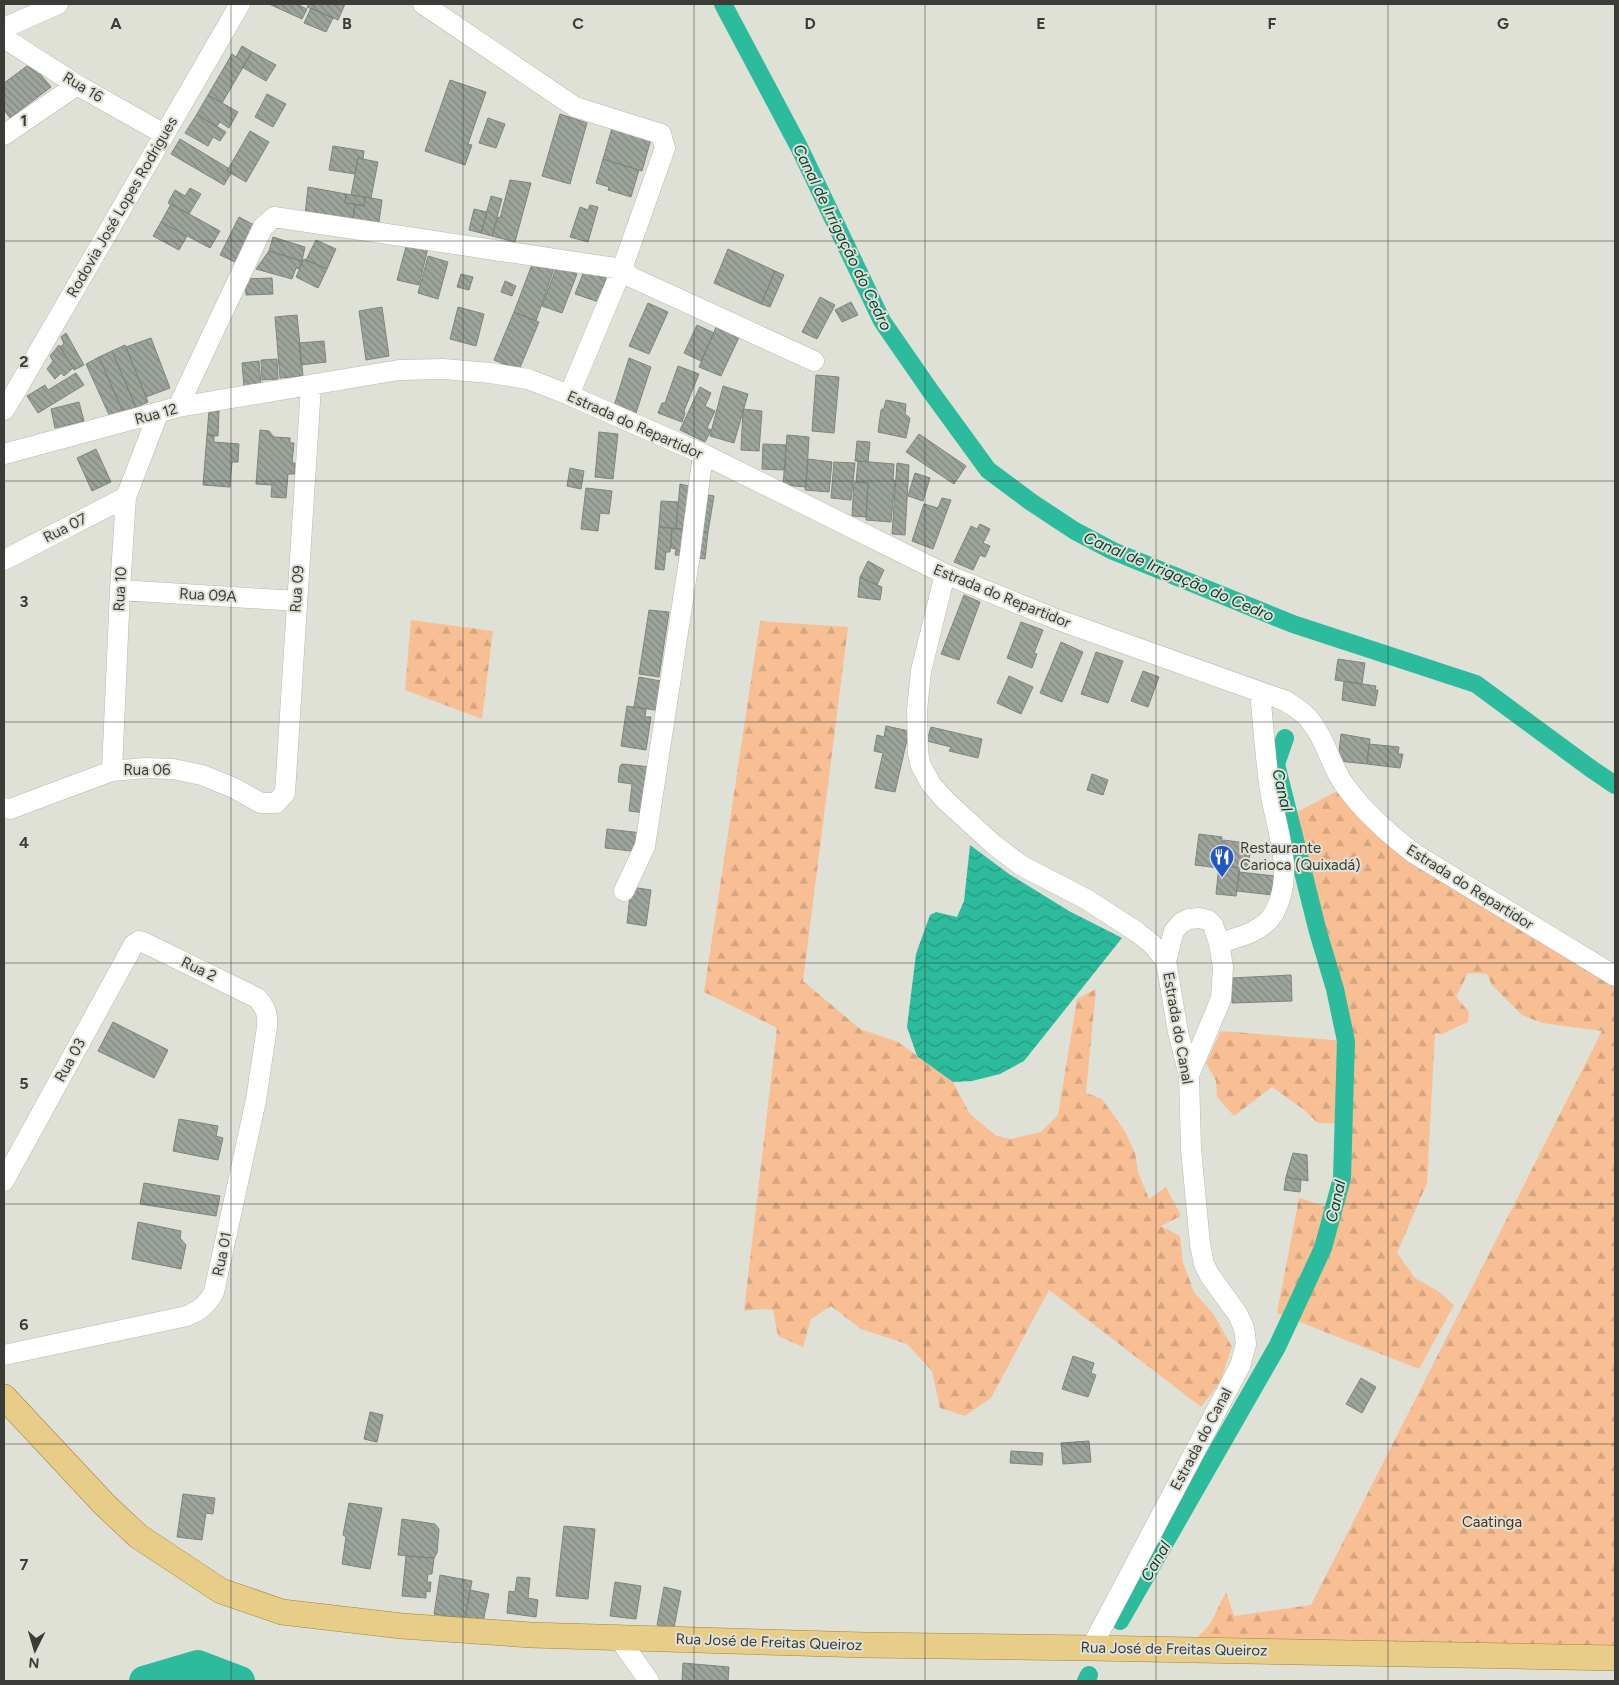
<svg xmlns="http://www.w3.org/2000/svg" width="1619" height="1685" viewBox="0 0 1619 1685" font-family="Figtree,sans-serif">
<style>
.forest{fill:url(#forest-firs)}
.water{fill:url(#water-waves)}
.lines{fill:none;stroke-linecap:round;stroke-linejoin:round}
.canal{stroke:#2cbb9d;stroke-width:18}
.river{stroke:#2cbb9d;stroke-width:30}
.building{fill:url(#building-back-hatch);stroke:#7d857d}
.minor-casing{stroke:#b7b9ae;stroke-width:21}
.major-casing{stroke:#a18539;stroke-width:26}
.minor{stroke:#fff;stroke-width:20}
.major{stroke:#e8cd89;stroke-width:25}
.grid{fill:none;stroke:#3b3c38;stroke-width:1;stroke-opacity:0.55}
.labels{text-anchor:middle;stroke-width:4;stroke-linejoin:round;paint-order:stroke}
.street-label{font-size:15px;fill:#3b3c38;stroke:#dfe1d6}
.poi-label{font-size:15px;fill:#3b3c38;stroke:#dfe1d6;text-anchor:start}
.park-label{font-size:15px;fill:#523117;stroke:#dfe1d6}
.water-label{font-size:16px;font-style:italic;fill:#044235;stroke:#dfe1d6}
.grid-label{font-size:16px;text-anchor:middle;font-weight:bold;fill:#3b3c38;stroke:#dfe1d6;stroke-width:4;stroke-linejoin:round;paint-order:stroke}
</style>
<defs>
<pattern id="forest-firs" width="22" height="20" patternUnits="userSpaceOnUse" patternTransform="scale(1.25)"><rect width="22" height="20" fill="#f9bf94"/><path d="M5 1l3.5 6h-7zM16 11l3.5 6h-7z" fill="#d6a580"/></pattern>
<pattern id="water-waves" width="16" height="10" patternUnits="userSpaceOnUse" patternTransform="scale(1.25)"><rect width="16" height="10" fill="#2cbb9d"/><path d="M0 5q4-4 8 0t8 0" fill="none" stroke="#279981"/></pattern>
<pattern id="building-back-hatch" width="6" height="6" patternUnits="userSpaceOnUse" patternTransform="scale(1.25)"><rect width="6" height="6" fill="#9ca49c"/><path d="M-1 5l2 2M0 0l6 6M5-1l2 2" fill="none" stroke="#808780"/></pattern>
</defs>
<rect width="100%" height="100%" fill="#dfe1d6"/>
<path class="forest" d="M411 620 493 631 482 719 405 690Z
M760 621 848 627 803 981 860 1029 898 1042 953 1082 970 1114 995 1135 1010 1139 1041 1132 1058 1115 1077 999 1096 989 1086 1093 1102 1099 1126 1133 1135 1153 1138 1172 1149 1199 1166 1187 1181 1216 1161 1226 1180 1236 1183 1262 1194 1292 1214 1315 1232 1347 1220 1382 1201 1407 1049 1290 991 1398 965 1416 940 1408 932 1371 907 1344 861 1329 831 1306 811 1319 803 1347 778 1336 773 1310 762 1309 744 1311 777 1028 704 992Z
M1345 787 1362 807 1615 976V1648L1197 1638 1210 1624 1226 1592 1234 1616 1311 1605 1602 1031 1542 1023 1522 1015 1492 985 1487 974 1468 973 1456 997 1469 1012 1468 1022 1442 1034 1435 1033 1427 1183 1397 1253 1415 1278 1438 1291 1454 1305 1419 1369 1277 1313 1299 1198 1334 1209 1342 1178 1343 1124 1318 1123 1303 1109 1272 1087 1234 1116 1217 1097 1216 1081 1206 1063 1221 1031 1346 1041C1329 966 1308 891 1289 816Z"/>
<path class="water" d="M970 845 1009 874 1069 911 1122 938 1024 1061 1000 1074 972 1081 953 1082 917 1056 907 1027 916 954 930 915 936 912 957 917 964 901Z"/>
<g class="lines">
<path class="canal" d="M723 4 799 147 882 321 929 389 988 470 1031 502 1075 531 1113 551 1293 624 1476 684 1590 768 1615 785
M1120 1621 1277 1347 1323 1248 1342 1178 1346 1041 1335 989 1318 932 1276 764 1285 738
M1086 1681 1089 1675"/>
<path class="river" d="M144 1681 198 1665 240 1681"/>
</g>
<path class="building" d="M269 4H296L307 9 302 19Z
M309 4H345L338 20 307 7Z
M311 8 333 18 326 32 304 23Z
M242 46 252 52 222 103 208 95 232 54 236 57Z
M252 52 276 65 266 81 242 67Z
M31 63 51 87 10 118 4 110V83Z
M450 80 486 92 468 144 472 145 465 165 425 151Z
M267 94 286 104 273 127 255 117Z
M208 95 238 112 229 128 220 122 216 127 197 114Z
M197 114 226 132 220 141 213 137 208 146 185 133Z
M560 114 587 123 570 184 542 176Z
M488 118 505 124 496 148 479 143Z
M612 128 651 139 642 171 603 159Z
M250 131 269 142 246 182 227 171Z
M180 139 228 168 227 171 231 173 224 185 171 154Z
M333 146 364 151 363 159 358 158 355 174 329 170Z
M358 158 378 162 371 198 351 195Z
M603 159 639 170 631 197 608 190 609 187 596 183Z
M510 180 531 183 515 242 492 236 498 217 500 218Z
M308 187 346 194 345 203 355 204 353 222 305 215Z
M190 188 201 194 189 214 168 203 175 190 185 196Z
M346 194 365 197 364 206 345 203Z
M491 196 502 199 492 236 481 233Z
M365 197 382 200 378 229 352 225 355 204 364 206Z
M171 204 220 231 210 248 161 222Z
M590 205 598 207 588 242 570 237 580 207 588 210Z
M474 209 487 212 481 233 469 230Z
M239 217 254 225 235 262 220 255Z
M161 222 187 236 179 250 153 236Z
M273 237 305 247 302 261 269 251Z
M316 240 336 249 327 269 306 260Z
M407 243 428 248 419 285 397 280Z
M728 249 775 271 761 304 714 283Z
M269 251 302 261 299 269 296 268 292 279 256 269Z
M428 256 448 262 438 299 418 293Z
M304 259 327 269 318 288 296 277Z
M534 259 555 266 536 321 514 312Z
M557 266 577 274 562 313 542 306Z
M584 271 606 278 599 302 575 294Z
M775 271 784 275 770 307 761 304Z
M461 274 473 277 469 290 457 287Z
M272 278 273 294 246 295 245 279Z
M505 281 516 286 512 296 501 292Z
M820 297 835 305 817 339 802 332Z
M851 302 858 315 842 322 835 310Z
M648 303 668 312 649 354 629 346Z
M382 307 389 356 366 360 359 311Z
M458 307 484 314 476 346 450 339Z
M514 312 539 322 519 370 494 360Z
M297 315 303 376 280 378 275 317Z
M697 325 714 333 701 361 684 353Z
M717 325 740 335 721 376 699 367Z
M66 333 84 365 74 370 60 347 64 344 61 337Z
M151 338 170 388 146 397 126 347Z
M324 341 326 362 301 365 299 343Z
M59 345 73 368 64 376 61 373 55 379 47 369 53 361 50 356Z
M125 345 148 402 136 407 112 351Z
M112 351 136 407 123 412 99 357Z
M99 357 123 412 110 417 86 364Z
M629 358 651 367 636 413 614 406Z
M277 359 278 379 262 380 261 360Z
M259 361 261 385 244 387 242 363Z
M678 366 699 374 684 411 685 413 682 422 658 413 662 403H665Z
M76 373 84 385 38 413 27 396 45 385 48 390Z
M816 375 839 377 834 433 812 431Z
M723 386 748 394 734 443 710 436Z
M700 387 711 393 705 406 715 411 707 428 711 430 705 442 680 430Z
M886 400 906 404 905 414 910 418 906 438 878 432 881 410 884 408Z
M79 402 84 421 55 428 51 409Z
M743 409 762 411 759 451 741 450Z
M209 410 219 411 218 436 207 435Z
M260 430 269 431 274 437 290 438V443H294L292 463H295V474H288L286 498 271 497 272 485 256 484Z
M599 432 618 434 613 479 595 477Z
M919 434 966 466 954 484 906 452Z
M207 435H214V442L239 444 238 462H232L230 487 203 485Z
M787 435 809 437 806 487 783 485Z
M857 441 870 442 868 462 855 461Z
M763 444 786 445 785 470 762 469Z
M96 449 111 482 92 491 77 458Z
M808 459 832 462 829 492 805 490Z
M858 461 894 464 893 479 895 481 891 522 866 520 868 483 856 482Z
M834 462 855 463 851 500 831 498Z
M897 463 909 465 905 535 892 534Z
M570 468 584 471 581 489 567 486Z
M915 473 930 478 923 501 908 496Z
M854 482 868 483 866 517 852 516Z
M680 484 689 486 687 499H694L690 530 676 529Z
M586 488 612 491 609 514 600 513 598 531 581 529Z
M701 494 714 496 708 532 695 530Z
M942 498 951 500 933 549 912 541 924 504 938 508Z
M661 501 678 502 676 529 659 527Z
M980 524 990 529 983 543 990 546 985 557 980 555 973 570 954 562 971 526 977 529Z
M659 527 672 528 670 552H666L664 570 655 569Z
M672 528 690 530 688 556 675 555 676 549 671 548Z
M695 530 708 532 705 559 692 557Z
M868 561 884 570 877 585 860 577Z
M860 577 882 587 880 600 858 597Z
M964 595 980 602 959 660 941 654Z
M649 610 669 612 659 677 639 674Z
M1021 622 1043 630 1034 653 1037 654 1032 668 1007 658Z
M1061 642 1083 652 1062 702 1040 693Z
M1096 652 1123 661 1108 703 1081 694Z
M1338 659 1365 663 1362 684 1335 680Z
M1143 671 1159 677 1148 707 1131 701Z
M1009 676 1033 687 1021 714 997 703Z
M639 677 666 682 662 711 634 707Z
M1344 681 1376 686 1375 690H1378L1375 706 1342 700Z
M627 706 646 709 645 717H651L646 750 621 746Z
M886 726 909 731 895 792 875 788 883 753 874 751 877 735 884 737Z
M931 727 982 739 978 758 949 751 951 747 927 741Z
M1341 734 1370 739 1367 764 1338 761Z
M1369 744 1399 747 1398 754H1403L1400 768 1367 764Z
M622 764 651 767 645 813 629 811 632 784 618 782 620 766Z
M1092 774 1108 780 1103 795 1087 790Z
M607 829 642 833 640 852 605 848Z
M1199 834 1222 837 1219 868 1195 865Z
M1223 840 1246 843 1245 850 1250 851 1248 869 1220 865Z
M1219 865 1240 868 1236 896 1216 894Z
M1239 872 1275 876 1273 895 1237 891Z
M631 887 651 890 646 926 627 923Z
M1291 975 1292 1001 1232 1003 1231 978Z
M113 1022 168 1050 154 1078 98 1051Z
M179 1119 218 1126 216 1136 223 1138 218 1160 173 1151Z
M1293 1153 1307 1155 1308 1181 1286 1177Z
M1286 1177 1301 1180 1300 1192 1284 1190Z
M144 1183 220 1196 216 1216 140 1204Z
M138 1222 181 1231 180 1238 186 1245 181 1269 132 1259Z
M1073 1356 1094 1363 1091 1373 1096 1375 1088 1397 1062 1389Z
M1361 1378 1376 1387 1362 1413 1346 1404Z
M370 1412 383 1415 377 1442 364 1439Z
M1089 1441 1091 1462 1063 1464 1061 1443Z
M1011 1451 1043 1453 1042 1465 1010 1463Z
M183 1494 215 1498 213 1514 206 1513 202 1540 177 1537Z
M349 1503 382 1508 370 1569 342 1564 346 1537 343 1535Z
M402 1519 435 1524 439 1529 437 1553 434 1558 398 1555Z
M564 1526 595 1529 588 1599 556 1596Z
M406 1556 434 1558 432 1574H428L427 1582H431L430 1592 426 1591V1598L402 1596Z
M440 1575 472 1581 465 1619 434 1614Z
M517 1577 530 1578 528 1598 538 1600 536 1617 507 1613 509 1591 515 1592Z
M615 1582 641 1586 636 1619 610 1616Z
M664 1587 681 1591 674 1628 657 1625Z
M470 1590 489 1594 483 1622 465 1619Z
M683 1663 729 1667 728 1681H682Z"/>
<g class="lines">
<defs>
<path id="minor" d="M423 4 575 107 661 134 665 148 622 269 569 395
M4 28 58 4
M4 38 77 85 164 134
M4 135 77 85
M178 407 263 227 274 217 622 269 631 277 814 361
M4 410 14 394 240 4
M4 454 178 407 399 370 443 369 490 373 528 379 569 395 703 454 945 574 1056 619 1286 701C1295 708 1306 713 1312 723 1327 742 1331 768 1346 787 1365 813 1390 835 1415 854L1615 976
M4 560 126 497
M945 574 921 671 917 710 918 753 921 766 931 784 945 800 993 844 1022 866 1086 899 1137 932 1152 944 1166 961 1178 1032 1189 1075 1191 1149 1200 1244 1204 1264 1210 1276 1237 1313 1244 1328 1246 1344 1240 1366 1091 1648
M120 590 297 601
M112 771 120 590 126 497 158 414
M4 808 10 809 112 771 145 768 173 769 202 775 234 788 261 803H276L285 793 311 386
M624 891 645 846 690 554 703 454
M1219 943C1239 937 1263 932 1274 913 1297 872 1274 825 1269 783 1265 753 1263 722 1260 692
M1166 961 1174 931 1181 923 1189 919 1199 918 1208 920 1213 925 1219 943 1223 967 1221 999 1189 1075
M4 1181 134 944 139 941 143 942 257 998C266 1008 268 1014 267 1027L256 1100 214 1292C207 1305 200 1310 187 1316L4 1355
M618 1637 649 1681"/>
<path id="major" d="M4 1397 104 1504 138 1536 221 1591 282 1612 402 1626 531 1635 865 1645 1091 1648 1615 1658"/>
</defs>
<use href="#minor" class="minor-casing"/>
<use href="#major" class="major-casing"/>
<use href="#minor" class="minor"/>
<use href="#major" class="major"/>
</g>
<path class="grid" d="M231 4V1681M463 4V1681M694 4V1681M925 4V1681M1156 4V1681M1388 4V1681M4 241H1615M4 481H1615M4 722H1615M4 963H1615M4 1204H1615M4 1444H1615"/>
<defs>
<symbol id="restaurant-pin" viewBox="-11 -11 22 30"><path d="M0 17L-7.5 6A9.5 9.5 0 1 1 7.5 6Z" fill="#2157c4" stroke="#dfe1d6"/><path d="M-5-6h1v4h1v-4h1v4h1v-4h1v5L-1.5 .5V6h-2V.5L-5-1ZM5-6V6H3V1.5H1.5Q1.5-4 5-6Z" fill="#fff"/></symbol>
</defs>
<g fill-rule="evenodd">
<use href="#restaurant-pin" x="1208" y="843" width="28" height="38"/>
</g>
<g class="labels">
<g class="street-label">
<text transform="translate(83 87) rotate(31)" y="5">Rua 16</text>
<text transform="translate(122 207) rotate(-60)" y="5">Rodovia José Lopes Rodrigues</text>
<text transform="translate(156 414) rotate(-15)" y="5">Rua 12</text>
<text transform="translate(635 425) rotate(24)" y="5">Estrada do Repartidor</text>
<text transform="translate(65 528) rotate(-27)" y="5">Rua 07</text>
<text transform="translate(120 589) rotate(-87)" y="5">Rua 10</text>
<text transform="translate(297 589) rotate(-86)" y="5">Rua 09</text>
<text transform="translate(208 595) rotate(3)" y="5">Rua 09A</text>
<text transform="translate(1002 596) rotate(22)" y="5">Estrada do Repartidor</text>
<text x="147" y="775">Rua 06</text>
<text transform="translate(1470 887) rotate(32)" y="5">Estrada do Repartidor</text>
<text transform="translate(199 969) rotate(26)" y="5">Rua 2</text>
<text transform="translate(1178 1028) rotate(80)" y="5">Estrada do Canal</text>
<text transform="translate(70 1060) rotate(-61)" y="5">Rua 03</text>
<text transform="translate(222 1254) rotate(-78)" y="5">Rua 01</text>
<text transform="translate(1201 1439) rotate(-62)" y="5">Estrada do Canal</text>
<text transform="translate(769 1642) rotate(2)" y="5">Rua José de Freitas Queiroz</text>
<text transform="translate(1174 1649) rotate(1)" y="5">Rua José de Freitas Queiroz</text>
</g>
<g class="poi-label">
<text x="1240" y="853">Restaurante<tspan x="1240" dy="17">Carioca (Quixadá)</tspan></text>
</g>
<g class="park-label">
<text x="1492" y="1527">Caatinga</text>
</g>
<g class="water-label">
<text transform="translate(843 237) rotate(64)" y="6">Canal de Irrigação do Cedro</text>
<text transform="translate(1179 576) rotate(23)" y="6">Canal de Irrigação do Cedro</text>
<text transform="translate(1283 790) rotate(77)" y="6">Canal</text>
<text transform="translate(1335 1201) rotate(-77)" y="6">Canal</text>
<text transform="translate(1155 1561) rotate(-60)" y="6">Canal</text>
</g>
</g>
<g class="grid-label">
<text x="116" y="29">A</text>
<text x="347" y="29">B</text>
<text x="578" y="29">C</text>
<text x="810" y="29">D</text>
<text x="1041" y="29">E</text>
<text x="1272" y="29">F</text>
<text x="1503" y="29">G</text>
<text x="24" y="126">1</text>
<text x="24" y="367">2</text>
<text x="24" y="607">3</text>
<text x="24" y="848">4</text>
<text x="24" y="1089">5</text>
<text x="24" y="1330">6</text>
<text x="24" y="1570">7</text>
</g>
<rect width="1619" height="1685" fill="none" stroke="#3b3c38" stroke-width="10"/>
<g transform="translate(35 1650) rotate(185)" stroke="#dfe1d6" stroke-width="4" paint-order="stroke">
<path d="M0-4L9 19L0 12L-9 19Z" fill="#3b3c38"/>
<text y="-8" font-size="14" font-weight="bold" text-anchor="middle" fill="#3b3c38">N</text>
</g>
</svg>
